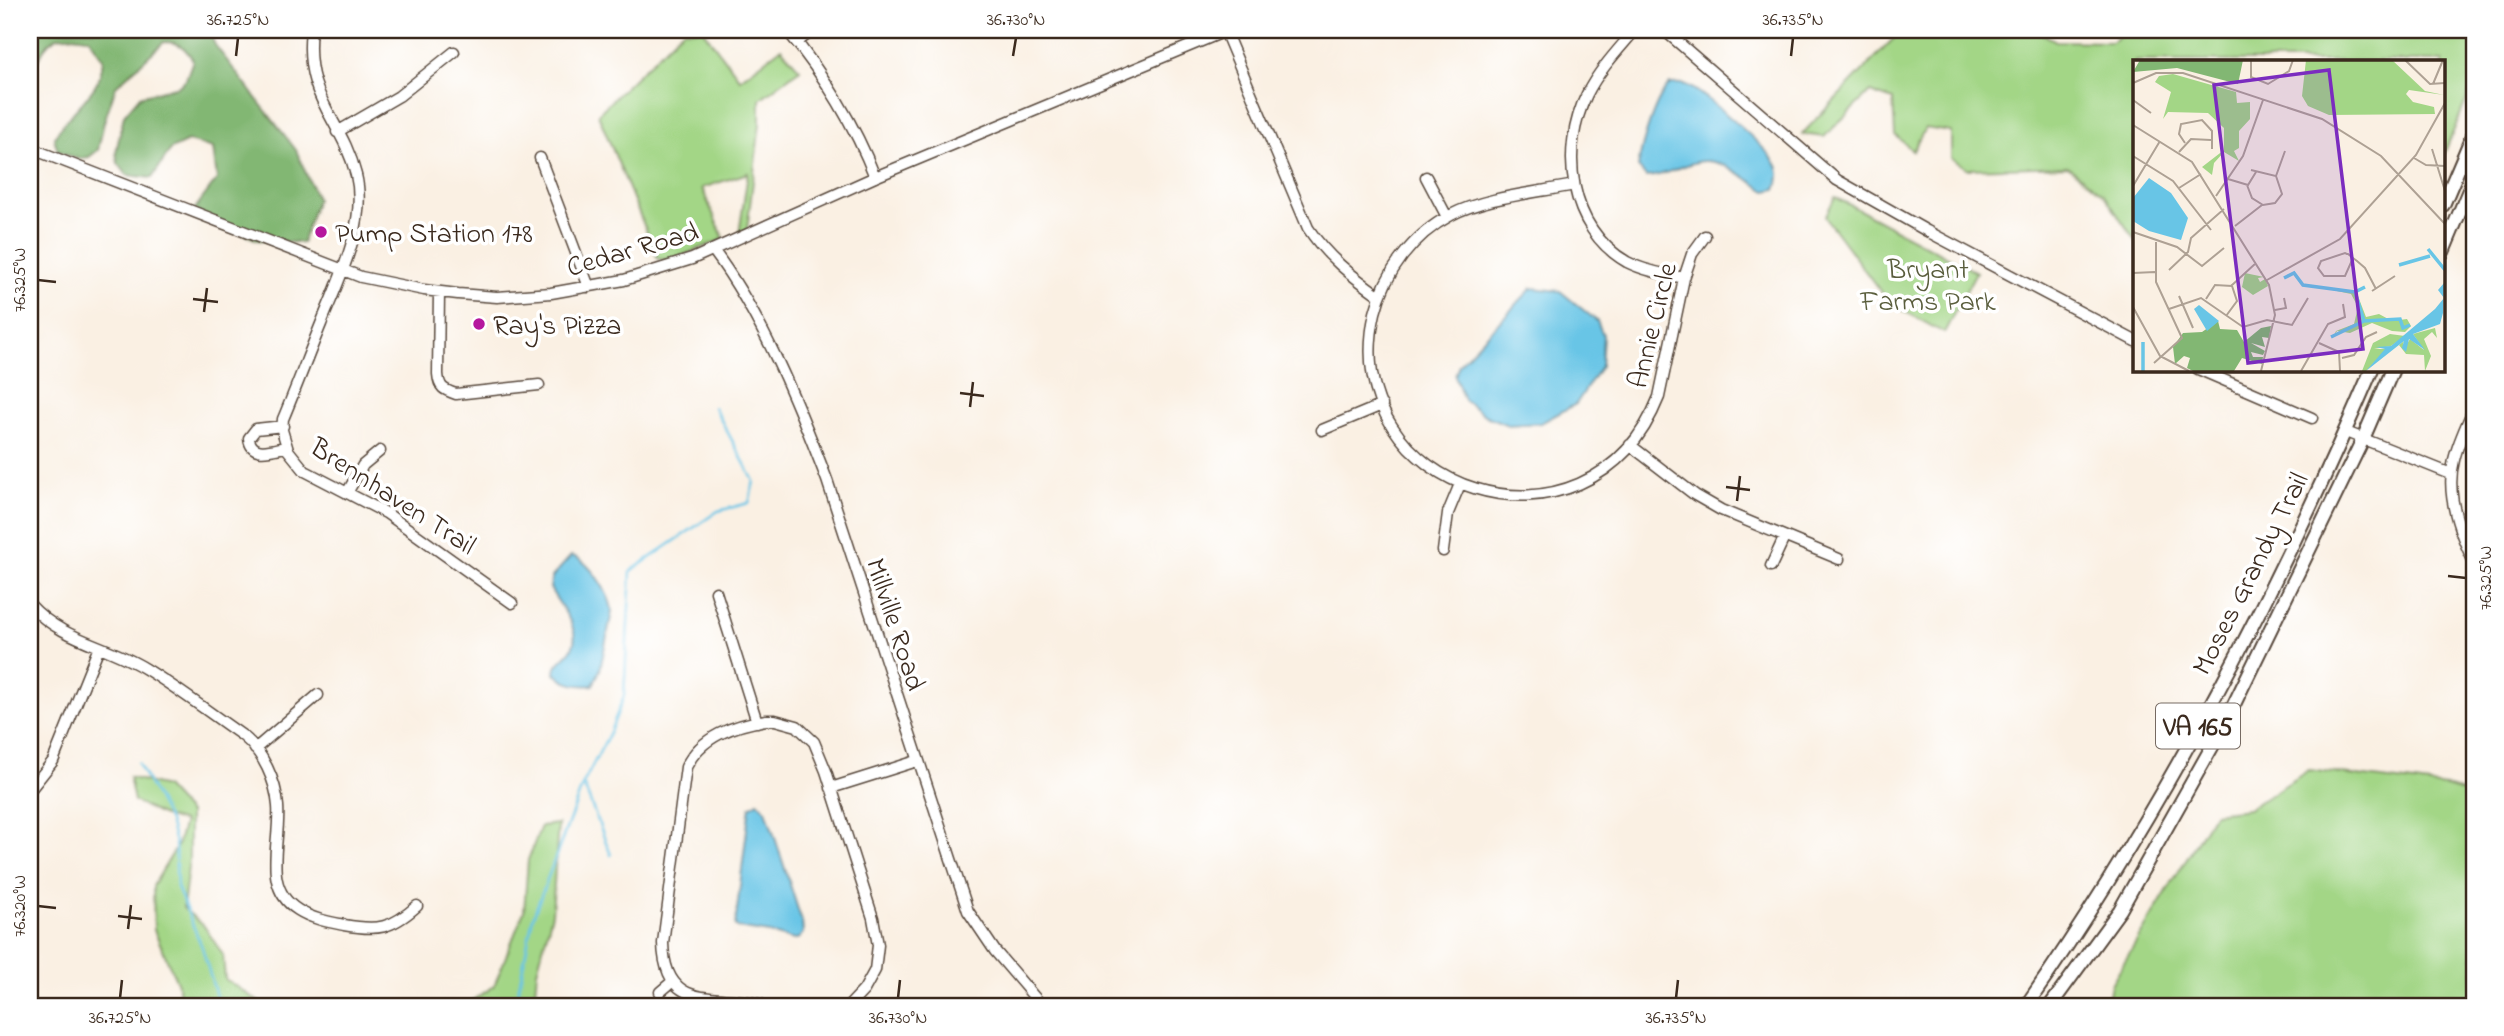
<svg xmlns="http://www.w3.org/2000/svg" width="2504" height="1036" viewBox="0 0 2504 1036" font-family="'Indie Flower',sans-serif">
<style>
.green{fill:#a3d686;stroke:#6f8052;stroke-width:2}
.forest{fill:#82b773;stroke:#5e7048;stroke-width:2}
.water{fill:#68c5e6;stroke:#527882;stroke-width:2}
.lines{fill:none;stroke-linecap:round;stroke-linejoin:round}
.stream{stroke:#68c5e6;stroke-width:2.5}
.minor-casing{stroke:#58483c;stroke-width:13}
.major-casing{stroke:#58483c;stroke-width:16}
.minor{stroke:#fff;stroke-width:10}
.major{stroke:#fff;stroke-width:12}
.ticks{fill:none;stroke:#3b2a1e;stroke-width:2.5}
.poi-dot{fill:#b5179e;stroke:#fff;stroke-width:2.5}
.labels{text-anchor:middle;stroke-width:7;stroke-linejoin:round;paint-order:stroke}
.shield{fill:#fff;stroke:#766a62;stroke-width:2}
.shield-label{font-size:26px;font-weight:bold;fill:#3b2a1e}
.poi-label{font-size:28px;fill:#3b2a1e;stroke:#fff;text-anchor:start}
.street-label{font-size:28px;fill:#3b2a1e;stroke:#fff}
.park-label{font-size:28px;fill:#5a5e3d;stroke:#fff}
.inset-river{fill:none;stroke:#68c5e6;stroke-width:3.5}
.inset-road{fill:none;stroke:#aea194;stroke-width:2}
.view{fill:#7b2cbf;fill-opacity:0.15;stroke:#7b2cbf;stroke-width:3.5}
.inset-edge{fill:none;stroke:#3b2a1e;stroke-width:3.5}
.neatline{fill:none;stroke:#3b2a1e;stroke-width:2.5}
.ticks-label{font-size:18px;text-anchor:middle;fill:#3b2a1e}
</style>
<rect width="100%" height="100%" fill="#fff"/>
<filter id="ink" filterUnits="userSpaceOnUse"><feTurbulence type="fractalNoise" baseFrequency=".0143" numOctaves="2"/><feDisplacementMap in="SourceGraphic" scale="14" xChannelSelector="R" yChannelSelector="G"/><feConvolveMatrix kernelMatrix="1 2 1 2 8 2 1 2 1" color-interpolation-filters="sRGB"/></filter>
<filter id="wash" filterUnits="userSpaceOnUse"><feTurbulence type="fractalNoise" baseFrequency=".00686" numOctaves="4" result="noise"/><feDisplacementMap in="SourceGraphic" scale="28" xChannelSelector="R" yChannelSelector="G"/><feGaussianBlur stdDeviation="1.57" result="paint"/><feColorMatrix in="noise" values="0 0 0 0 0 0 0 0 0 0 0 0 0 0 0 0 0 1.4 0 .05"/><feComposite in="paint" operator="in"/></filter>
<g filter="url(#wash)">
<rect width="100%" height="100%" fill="#faf0e3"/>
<path class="green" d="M683 30H703L740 79 781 48 800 69 760 99V123L747 230 739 234 748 173 702 188 724 239 671 260 658 259 598 114Z
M1895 30H2035L2056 41 2111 42 2129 30H2474V82L2443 156V61H2135V240L2104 195 2068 166 1968 169 1951 158V132L1925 128 1913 151 1895 135 1893 100 1870 92 1824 137 1802 134 1895 37Z
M1835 197 1976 272 1944 333 1889 303 1825 217Z
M2309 770 2446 787 2474 795V1006H2107L2111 984 2214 813 2248 809Z
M129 777 165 787 189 813V859L183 908 204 926 223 955 225 979 265 1006H183L177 982 154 930 153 886 177 846 184 822 161 815 134 801Z
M558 824 552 914 537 971 534 1003 532 1006H464L494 986 524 911 528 860 541 826Z"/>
<path class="forest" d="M30 30H208L215 45 296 150 317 199 302 243 257 240 194 210 217 179 213 148 188 141 171 149 152 178 127 175 118 163 116 152 124 115 140 96 179 86 186 79 193 60C185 47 179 42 164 42L116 86 104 122 98 150 89 157 78 159 58 151 54 138C65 116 87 103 98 81 101 75 102 66 103 59L89 38C64 35 53 31 40 56 37 62 31 69 31 76 30 99 43 118 30 139Z"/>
<path class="water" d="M1670 84C1675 84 1681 83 1686 85 1702 91 1774 153 1778 168 1780 175 1779 182 1776 189L1766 191C1744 178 1720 154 1693 163 1676 168 1664 176 1646 177L1638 167C1642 144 1654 100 1670 84Z
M1532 288 1560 291 1597 321 1603 335 1601 366 1576 404 1541 423 1508 425 1486 416 1464 400 1455 376 1459 364Z
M571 556C588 558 612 596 612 612L600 670 593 685C579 687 564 684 555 673 555 665 560 662 566 656 589 635 560 608 550 588L552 577Z
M758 802 766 810 802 922 803 933 799 938 794 940 769 933 738 928 735 926 749 813 750 807Z"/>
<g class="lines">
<path class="stream" d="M138 763 169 821 175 843 177 887 202 947 219 1006
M584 786 611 855
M515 1006 533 917 583 784 610 732 624 696 631 571 718 511 749 503 754 481 714 407"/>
</g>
</g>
<g filter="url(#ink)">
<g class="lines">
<defs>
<path id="minor" d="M311 30C303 99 342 118 356 175 368 223 338 281 321 324 308 356 296 388 283 419L282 430 288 450 305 471 386 513 512 603
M787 30C824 75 854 123 875 177
M1635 30C1618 50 1599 70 1587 94 1559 150 1569 229 1627 262 1645 271 1665 274 1684 278
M1664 30 1837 180 1927 231 2135 341
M1225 31 1308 228C1327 257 1352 276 1380 296
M797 42 813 30
M337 132 399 96 454 52
M30 148 361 277 424 290 458 294 497 297 551 293 624 280 692 259 875 177 1228 30
M540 158 589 287
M1426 177 1447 217
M1574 185C1536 193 1485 197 1451 215 1413 235 1385 272 1375 313 1334 492 1589 574 1659 397L1684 278 1692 254 1705 236
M713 250C762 315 798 404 827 480L968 911 995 951 1042 1006
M439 292 438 374C439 388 444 390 456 394L539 385
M2198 369 2312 418
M2474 408C2467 424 2458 442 2454 460 2445 494 2459 532 2474 562
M283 426 256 429 249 438C251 458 273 449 286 447
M1322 430 1382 405
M2346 432 2451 474
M1630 445 1695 495 1721 510 1839 559
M347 493 363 465 380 451
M1443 551 1448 513 1460 484
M1771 566 1784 538
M716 592 757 722
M30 605C63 641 106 644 146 669 179 689 211 714 243 736 263 752 276 781 278 806 281 842 261 887 298 910 312 919 329 922 344 925 378 931 391 929 417 906
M255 749 318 695
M831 788 917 761
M30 790 53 761 99 647
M660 992 673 981
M766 1006C721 990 665 1017 663 943L686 767C701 736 734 725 766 720H775L797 726 814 742 826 771 873 918 878 945 875 970 864 990 849 1006"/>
<path id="major" d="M2443 205 2474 132
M2443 252 2474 178
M2026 1006C2164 808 2277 591 2372 369
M2050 1006 2120 910 2222 729 2363 439 2393 369"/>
</defs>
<use href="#minor" class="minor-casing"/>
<use href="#major" class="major-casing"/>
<use href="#minor" class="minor"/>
<use href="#major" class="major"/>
</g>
</g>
<path class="ticks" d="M236 56 238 38M1013 56 1016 38M1791 56 1793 38M38 280 56 282M193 299 218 302M204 312 207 288M960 393 984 396M970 407 973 382M1726 487 1750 490M1737 501 1740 476M2448 576 2466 578M38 906 56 908M118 916 142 919M128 929 131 905M120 998 122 980M898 998 900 980M1676 998 1678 980"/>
<g class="poi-dot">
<circle cx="321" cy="232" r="7"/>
<circle cx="479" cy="324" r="7"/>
</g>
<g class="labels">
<rect class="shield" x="2156" y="703.5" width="84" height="45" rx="5"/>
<g class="shield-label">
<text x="2198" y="735">VA 165</text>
</g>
<g class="poi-label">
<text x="335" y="242">Pump Station 178</text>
<text x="493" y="334">Ray's Pizza</text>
</g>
<g class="street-label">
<text transform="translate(632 248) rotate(-16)" y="10">Cedar Road</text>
<text transform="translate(1651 325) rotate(-76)" y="10">Annie Circle</text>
<text transform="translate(394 495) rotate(33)" y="10">Brennhaven Trail</text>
<text transform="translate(2249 573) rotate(-63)" y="10">Moses Grandy Trail</text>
<text transform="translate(897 624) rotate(72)" y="10">Millville Road</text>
</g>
<g class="park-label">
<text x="1928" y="278">Bryant<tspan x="1928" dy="32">Farms Park</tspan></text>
</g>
</g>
<g transform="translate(2133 60)">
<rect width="312" height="312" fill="#faf0e3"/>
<path d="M173 0H259L292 31 311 35 276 30 273 34 280 42 301 47 302 54 196 55 175 46 169 36ZM40 14 103 32 104 43 117 42V59L106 71V88L101 91 106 101 91 92 81 103 79 115 69 107 91 90V68L75 53 35 52 30 59 38 32 22 22 26 16ZM112 213 131 217 125 218 127 222 132 219 135 226 120 235 109 227ZM199 230 223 231 233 257 246 254 259 261 274 259 278 266 272 272 259 271 239 263 217 273 204 271 200 278 203 271 221 264 225 247 218 234ZM302 268 304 278 299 272 291 279 298 296 292 311 291 295 273 294 266 285 271 281 270 285 271 289 277 279 291 290 280 274ZM257 274 272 276 258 286 241 289H254L233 311H229L240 283Z" fill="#a3d686"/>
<path d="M7 0H110L105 24 44 8 0 12ZM85 261 87 269 104 270 111 282 128 268 138 266 136 278 129 277 132 287 118 283 132 291 130 295 118 292 120 297H130L129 304 109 298 101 311H60L54 308 57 298 51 296 42 304 40 287 50 273 69 272Z" fill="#82b773"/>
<path d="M16 118 38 133 55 158 48 180 16 171 0 161V138ZM311 223 310 253 307 264 280 274 292 290 276 279 273 292 269 288 271 281 233 311 252 289 243 287 258 286 302 249 311 238 305 230ZM66 245 86 261 74 271 61 249Z" fill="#68c5e6"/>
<path class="inset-river" d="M295 189 312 210M266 205 297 196M151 218 161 213 170 225 222 232 232 227M222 232 231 261 267 259 270 268 277 265M198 277 231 261M10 311V282"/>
<path class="inset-road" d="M118 0V17L135 24 156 11 160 0M272 0 297 24 312 23M0 23 23 13H50L189 59 248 96 312 164M300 24 310 0M0 40 18 53M0 65 59 102 136 225 142 255 128 311M52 83 46 74 48 64 69 60 79 71V89M299 89 312 131M46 92 58 79 78 80M0 96 40 121 78 170M281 98 293 105 312 106M143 116 152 91M95 119 115 125 123 112M114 125 119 138 130 145 142 143 149 134 143 116 118 110M0 126 27 81M46 128 68 114M83 136 110 96 130 40M102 166 129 145M0 172 44 187 69 206 91 188M220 198 212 216H191L185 208 188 201 212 193 214 194H215L220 198 224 201 232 208 243 229M36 210 55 192 58 178 91 149M0 213 22 212M134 220 207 179 283 95 312 43M98 226 123 203M239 231 262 216M46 236 60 268M73 239 82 225 99 226 104 241 93 256M0 247 27 296 56 311M36 249 68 238 110 267 134 260 159 265 175 238M142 250 153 248 151 238M186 283 206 292 207 311M209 298 221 295 233 277 244 272M21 303 49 278 23 222V182M168 311 195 264 212 257 210 244"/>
<path class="view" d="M196 10 230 289 115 303 81 25Z"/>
<rect width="312" height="312" class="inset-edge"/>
</g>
<rect width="2504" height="1036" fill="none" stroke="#fff" stroke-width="77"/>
<rect x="38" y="38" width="2428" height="960" class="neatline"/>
<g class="ticks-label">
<text x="238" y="25">36.725°N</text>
<text x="1016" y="25">36.730°N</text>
<text x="1793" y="25">36.735°N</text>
<text transform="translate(19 280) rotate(-90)" y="6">76.325°W</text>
<text transform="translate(2485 578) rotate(-90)" y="6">76.325°W</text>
<text transform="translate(19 906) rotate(-90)" y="6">76.320°W</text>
<text x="120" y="1023">36.725°N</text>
<text x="898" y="1023">36.730°N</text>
<text x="1676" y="1023">36.735°N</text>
</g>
</svg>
